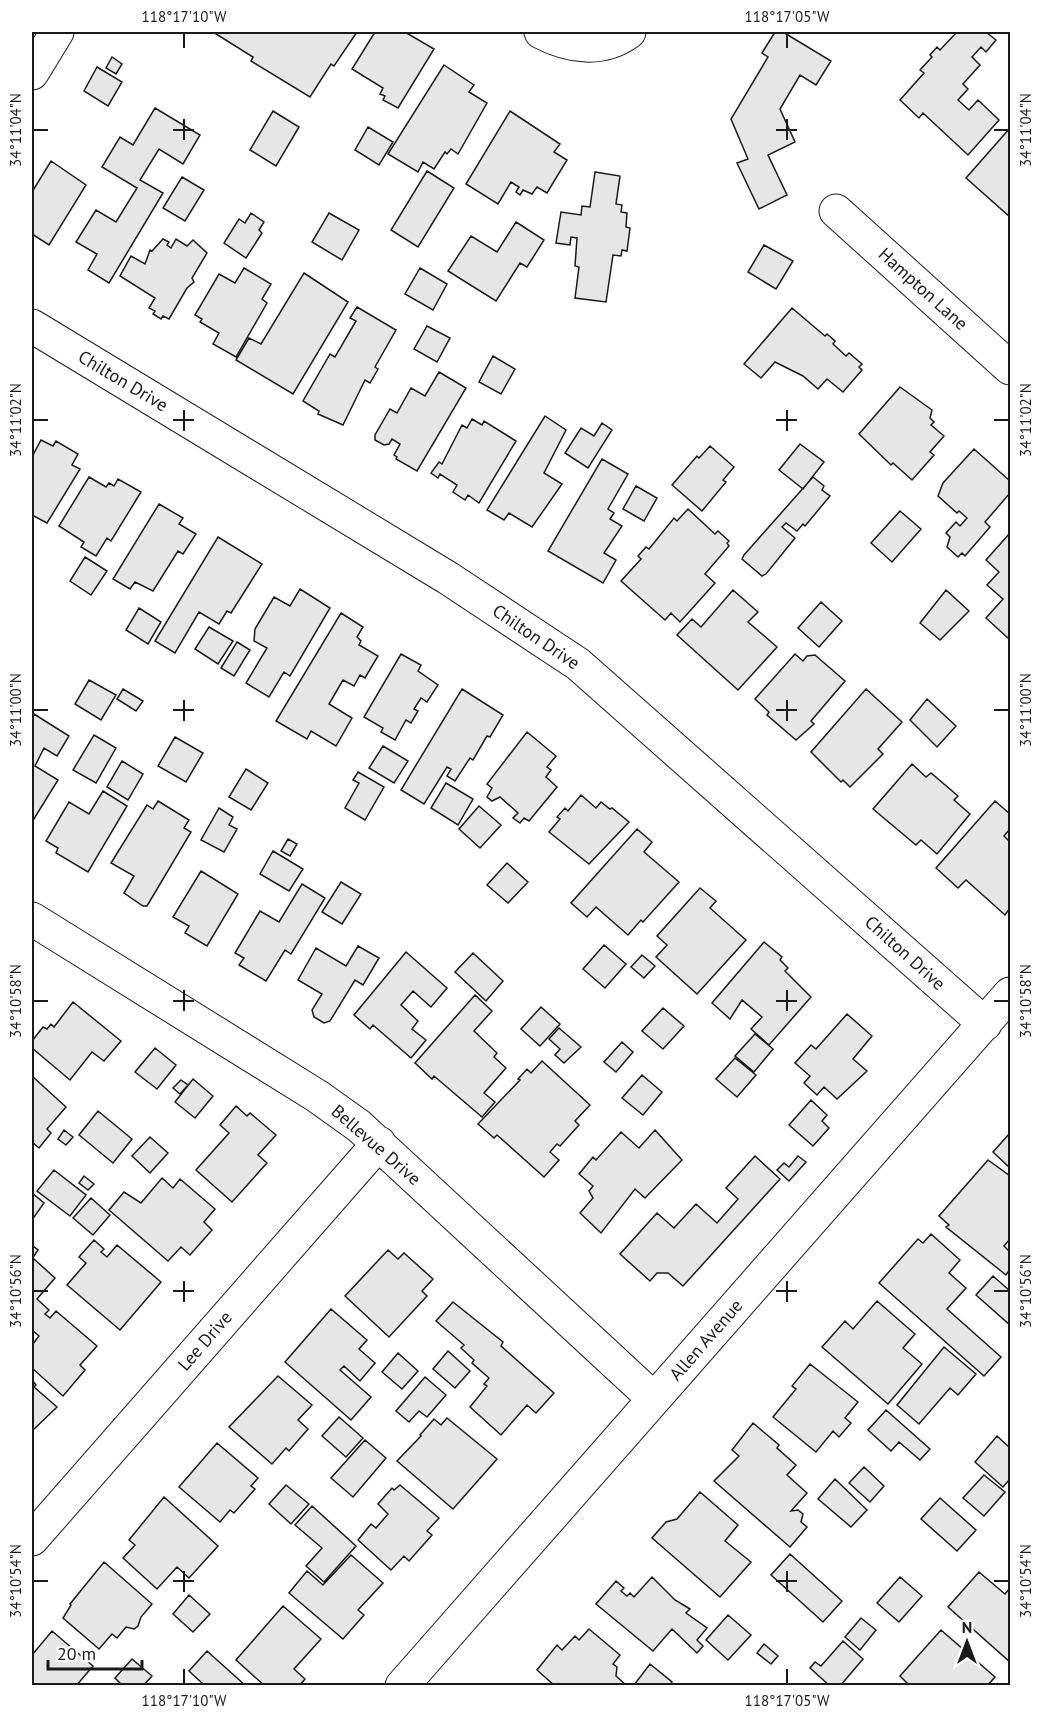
<svg xmlns="http://www.w3.org/2000/svg" width="1042" height="1717" viewBox="0 0 1042 1717" font-family="'PT Sans',sans-serif">
<style>
.building{fill:#e6e6e6;stroke:#1a1a1a;stroke-width:1.5}
.lines{fill:none;stroke-linecap:round;stroke-linejoin:round}
.minor-casing{stroke:#1a1a1a;stroke-width:35}
.minor{stroke:#fff;stroke-width:33}
.ticks{fill:none;stroke:#1a1a1a;stroke-width:2}
.labels{text-anchor:middle;stroke-width:4.5;stroke-linejoin:round;paint-order:stroke}
.street-label{font-size:18px;fill:#1a1a1a;stroke:#fff}
.neatline{fill:none;stroke:#1a1a1a;stroke-width:2}
.ticks-label{font-size:15px;text-anchor:middle;fill:#1a1a1a}
</style>
<rect width="100%" height="100%" fill="#fff"/>
<path class="building" d="M217 32H357L334 66 331 64 310 97 251 61 253 57 216 34Z
M375 32H405L434 49 398 108 383 100 385 96 380 94 383 88 352 69Z
M775 32H783L831 61 816 85 800 75 780 109 795 142 768 155 787 195 759 209 737 163 748 159 731 119 768 57 762 53Z
M957 32H986L996 40 986 52 981 47 972 57 980 65 963 84 968 89 958 100 969 110 978 100 999 120 968 155 923 113 919 118 900 100 924 73 920 70 932 57 930 55 937 47 940 50Z
M112 57 122 64 116 74 106 68Z
M444 65 474 85 469 92 487 103 458 154 451 149 447 154 445 152 434 169 423 162 418 172 388 154Z
M97 67 122 82 108 106 84 91Z
M155 108 200 135 183 164 159 149 140 180 163 193 109 283 88 270 97 254 76 242 96 210 116 222 137 188 102 167 120 137 133 145Z
M273 111 299 127 276 166 250 150Z
M510 111 560 144 554 152 567 160 547 193 537 187 532 194 523 190 520 195 516 192 519 187 511 182 498 204 466 184Z
M368 127 393 142 379 165 355 150Z
M1010 128V217L966 178Z
M51 161 86 185 49 245 32 234V192Z
M427 171 454 188 418 247 391 230Z
M595 172 620 176 616 204 622 205 621 212 627 213 626 227 630 228 627 251 622 250 621 256 613 255 606 302 575 298 579 267 575 266 577 238 571 237 570 245 556 243 561 212 581 215 582 206 590 207Z
M182 177 204 190 185 221 163 208Z
M251 213 264 222 259 230 262 233 246 258 224 243 239 219 245 223Z
M329 213 359 230 342 260 312 242Z
M516 222 544 240 527 267 520 263 496 301 448 271 471 236 497 252Z
M163 239 169 242 167 245 171 248 176 239 187 246 193 240 207 253 192 278 194 282 187 288 169 319 163 316 161 319 153 314 155 311 149 308 155 298 120 276 131 256 145 264 150 250 152 251Z
M764 245 793 261 776 289 748 272Z
M244 268 271 284 262 299 267 303 236 357 213 344 219 333 200 322 202 319 195 315 219 274 235 283Z
M420 268 447 284 433 310 405 294Z
M304 273 348 302 293 394 236 360 249 338 261 344Z
M357 307 396 330 375 367 378 369 370 383 365 380 343 425 318 414 319 411 303 401 330 354 335 357 356 321 350 318Z
M792 308 825 336 827 334 835 341 833 344 846 356 849 353 862 364 859 367 862 370 843 392 827 379 818 389 803 376 775 362 761 378 744 364Z
M427 326 450 338 437 362 414 349Z
M493 356 515 369 501 394 479 382Z
M439 372 466 388 417 471 396 459 397 457 394 455 400 444 392 439 389 444 384 445 375 440V435L390 409 397 413 411 388 425 396Z
M900 387 932 410 930 418 934 422 931 425 944 436 930 452 934 455 912 480 893 463 891 465 859 434Z
M545 416 566 430 544 473 562 484 532 527 509 513 504 520 487 510Z
M472 419 482 425 484 421 516 441 479 503 468 495 465 500 453 492 457 485 440 474 438 478 431 473 439 462 442 464 462 425 467 428Z
M602 423 612 430 588 468 565 453 581 428 594 436Z
M41 440 53 446 56 441 78 454 72 465 80 469 47 523 32 515V457Z
M800 444 824 462 803 489 779 470Z
M710 446 734 467 723 480 726 482 702 511 672 485 697 456 699 458Z
M974 449 1010 481V493L985 522 990 527 965 556 962 553 958 557 947 547 950 537 946 533 956 522 960 526 967 518 959 511 957 513 938 496 943 483Z
M602 459 628 474 608 509 614 513 610 519 622 526 604 553 616 560 603 583 548 551Z
M89 477 106 487 109 483 114 486 118 479 141 492 111 541 107 538 96 556 81 547 84 542 59 526Z
M813 477 824 486 822 490 830 496 805 526 803 524 797 531 786 523 782 527 795 538 766 574 762 576 742 559 744 555Z
M636 486 657 498 644 521 623 509Z
M159 504 183 518 179 524 196 534 183 554 178 551 153 591 135 582 130 589 113 579Z
M688 509 715 534 718 531 729 541 727 543 729 546 705 574 715 583 680 622 671 613 665 620 621 581 641 559 638 556 646 547 649 549 674 518 677 521Z
M900 511 921 529 892 562 871 543Z
M1010 533V638L1009 639 986 618 1003 599 987 585 999 572 986 560Z
M218 537 262 564 231 613 227 611 219 624 199 612 175 653 155 641Z
M85 557 107 571 91 595 70 581Z
M300 589 330 608 290 676 284 672 269 697 246 683 267 648 254 641 255 629 274 597 290 606Z
M733 590 758 612 748 622 777 647 738 690 677 635 692 619 701 627Z
M946 590 969 611 940 640 920 623Z
M821 602 842 621 819 647 798 628Z
M139 608 161 622 148 644 126 630Z
M341 613 363 627 357 637 361 641 359 645 378 656 365 678 360 675 354 686 343 680 329 704 352 718 336 746 311 731 307 739 276 721Z
M209 627 233 641 218 664 195 649Z
M237 642 250 650 234 676 221 668Z
M401 654 421 665 418 671 438 685 427 702 421 698 414 709 418 711 411 723 406 720 395 740 381 732 383 728 364 717Z
M795 654 803 661 807 656 815 655 845 681 811 721 814 724 796 740 767 715 769 712 755 699Z
M89 680 116 695 101 720 75 704Z
M123 689 143 701 136 711 117 699Z
M462 689 503 715 490 737 487 736 473 760 470 758 455 781 447 776 451 769 447 767 424 804 401 790Z
M866 689 902 722 878 749 883 754 850 787 843 780 841 782 811 752Z
M927 699 956 726 937 747 910 720Z
M34 714 69 736 57 756 44 748 35 766 58 780 32 822V718Z
M527 732 556 756 547 767 551 770 546 777 557 787 529 821 524 818 520 823 513 818 518 813 500 797 492 801 487 797 492 788 487 784Z
M94 735 116 748 96 783 73 770Z
M175 737 203 753 186 782 158 766Z
M383 746 408 761 394 783 369 768Z
M122 761 143 774 128 800 107 787Z
M912 764 926 777 931 773 958 796 954 800 970 814 937 854 921 840 916 845 873 809Z
M246 769 268 783 251 810 229 797Z
M358 772 384 787 365 820 345 808 359 783 353 780Z
M446 783 473 799 458 825 431 808Z
M103 791 127 806 88 872 56 853 58 848 46 841 69 802 89 814Z
M581 795 596 808 601 802 610 809 612 808 629 822 589 864 549 832 560 819 557 817 565 808 568 811Z
M158 801 189 820 184 828 191 832 147 906H143L124 893 134 876 111 863 147 805 153 809Z
M995 801 1010 814V829L1004 836 1010 842V908L1005 915 966 880 958 888 936 868Z
M479 806 501 825 480 848 459 829Z
M219 808 233 817 229 825 237 829 224 852 201 840Z
M637 829 652 842 644 852 679 882 643 922 641 920 628 935 596 907 587 917 571 903Z
M288 839 297 844 290 856 281 851Z
M273 851 303 869 289 891 260 874Z
M507 863 528 882 508 903 487 885Z
M201 871 238 894 207 946 185 933 189 926 173 917Z
M341 882 361 894 342 924 322 912Z
M302 884 325 898 291 954 285 950 266 981 239 965 244 958 235 953 260 911 279 922Z
M700 888 716 901 710 908 746 940 697 994 656 957 667 945 657 936Z
M764 942 782 957 780 960 788 968 785 971 811 997 769 1045 751 1029 762 1017 742 1000 730 1019 712 1003Z
M604 945 626 964 605 988 583 969Z
M358 946 379 958 363 985 355 980 330 1021 324 1023 314 1017 312 1010 322 994 298 980 316 948 346 966Z
M406 952 447 988 431 1007 413 991 401 1005 418 1021 412 1029 426 1040 411 1058 373 1025 370 1029 354 1015Z
M473 953 503 981 486 1001 455 972Z
M642 955 655 966 644 978 631 967Z
M475 995 492 1011 474 1031 497 1053 494 1057 506 1068 484 1093 495 1102 482 1117 434 1076 432 1079 415 1063Z
M73 1002 121 1041 104 1061 92 1052 70 1080 32 1048V1041L43 1027 47 1029 51 1024 54 1027Z
M541 1007 560 1024 540 1046 521 1029Z
M663 1008 684 1026 663 1049 642 1031Z
M847 1014 872 1036 853 1059 867 1071 837 1099 824 1087 817 1095 804 1083 810 1076 795 1063 811 1045 816 1049Z
M559 1028 581 1047 564 1063 555 1055 560 1049 549 1039Z
M755 1034 773 1049 754 1072 735 1056Z
M622 1042 633 1052 616 1072 604 1062Z
M155 1048 176 1065 157 1089 135 1072Z
M735 1058 756 1075 737 1097 716 1079Z
M542 1061 590 1105 575 1121 579 1125 560 1146 557 1144 550 1152 559 1160 544 1177 497 1135 494 1138 478 1124 520 1080 518 1079 527 1069 531 1073Z
M642 1075 662 1092 643 1115 622 1098Z
M32 1076 66 1107 47 1129 51 1133 39 1148 32 1142Z
M193 1079 213 1096 195 1118 175 1102Z
M181 1080 188 1085 180 1094 173 1088Z
M811 1100 827 1115 822 1121 829 1128 813 1146 789 1125Z
M236 1106 247 1116 250 1113 276 1135 258 1155 267 1163 232 1202 196 1170 229 1133 220 1125Z
M98 1111 132 1139 113 1163 79 1135Z
M64 1130 73 1137 66 1145 58 1139Z
M655 1130 682 1160 645 1198 635 1189 601 1233 580 1213 593 1198 589 1191 593 1186 579 1174 593 1157 596 1160 621 1132 639 1148Z
M1010 1133V1168L993 1152Z
M150 1137 168 1153 150 1173 132 1156Z
M755 1156 780 1179 683 1286 668 1273H657L650 1281 620 1254 657 1213 674 1228 696 1204 717 1223 738 1199 726 1188Z
M798 1156 806 1162 789 1181 777 1170 784 1163 789 1167Z
M988 1160 1010 1176V1239L1004 1246 1010 1252V1269L1006 1275 946 1227 949 1225 939 1216Z
M54 1170 86 1195 70 1216 37 1191Z
M84 1176 94 1184 88 1190 79 1183Z
M162 1178 173 1188 180 1179 215 1209 204 1222 212 1230 190 1255 181 1247 168 1261 109 1210 124 1192 141 1203Z
M32 1193 44 1203 32 1220Z
M91 1198 110 1215 93 1235 73 1218Z
M931 1234 960 1260 949 1273 966 1288 947 1309 1001 1357 984 1376 879 1283 918 1239 923 1243Z
M94 1240 104 1249 101 1252 107 1257 117 1245 161 1282 120 1330 67 1285 86 1263 79 1257Z
M32 1245 38 1250 32 1259Z
M388 1250 398 1259 404 1253 433 1279 422 1291 427 1296 389 1337 345 1296Z
M34 1259 55 1278 37 1299 49 1310 45 1314 50 1318 56 1311 97 1346 80 1365 85 1370 63 1396 32 1368V1345L39 1336 32 1330V1263Z
M993 1276 1010 1291V1325L976 1295Z
M877 1301 915 1334 903 1348 922 1364 888 1404 822 1347 845 1321 853 1329Z
M453 1302 503 1342 501 1346 554 1393 536 1413 527 1405 501 1435 470 1407 487 1386 484 1384 489 1378 472 1363 474 1360 461 1348 464 1345 436 1321Z
M331 1309 367 1340 359 1349 375 1363 360 1381 344 1366 340 1370 371 1397 351 1420 285 1362Z
M944 1347 976 1374 958 1395 950 1388 919 1424 897 1405Z
M448 1351 470 1371 455 1388 433 1369Z
M398 1353 418 1371 402 1389 382 1372Z
M810 1364 858 1402 845 1418 851 1423 839 1437 833 1431 816 1452 773 1417 796 1389 792 1386Z
M278 1376 312 1405 298 1420 308 1429 289 1451 286 1448 272 1464 229 1427Z
M425 1377 446 1395 427 1417 419 1411 409 1422 396 1411Z
M32 1380 36 1385 34 1387 57 1407 32 1431Z
M886 1410 930 1449 920 1460 899 1442 891 1451 868 1430Z
M339 1417 363 1438 346 1457 322 1436Z
M447 1418 497 1459 453 1509 397 1461 421 1436 420 1435 434 1419 441 1425Z
M753 1423 779 1445 777 1448 796 1465 787 1475 807 1493 791 1511 798 1510 803 1514 801 1522 807 1527 790 1547 714 1481 739 1456 732 1450Z
M997 1436 1010 1448V1479L1003 1487 975 1462Z
M365 1440 386 1458 353 1497 331 1478Z
M217 1443 258 1478 251 1486 255 1489 234 1513 230 1510 220 1522 179 1487Z
M864 1467 884 1486 870 1502 849 1483Z
M984 1475 1005 1492 984 1516 963 1498Z
M835 1479 867 1510 851 1527 818 1499Z
M286 1485 309 1504 291 1524 269 1504Z
M400 1485 439 1518 427 1531 432 1535 409 1561 404 1556 391 1570 358 1540 371 1524 376 1528 388 1514 378 1504 392 1488 394 1490Z
M700 1492 738 1525 725 1541 751 1562 720 1597 652 1538 666 1522 677 1519Z
M164 1497 218 1546 189 1578 177 1567 157 1589 123 1558 135 1545 129 1540Z
M940 1498 976 1530 957 1551 921 1519Z
M312 1506 356 1546 324 1582 306 1566 322 1548 295 1525Z
M790 1554 842 1601 823 1622 771 1575Z
M351 1555 383 1583 358 1610 364 1615 343 1639 289 1593 307 1571 323 1585Z
M104 1562 152 1604 141 1617 138 1626 134 1629 126 1627 117 1638 112 1634 99 1649 63 1618 71 1605 70 1604Z
M979 1572 1005 1594 1010 1588V1662L948 1607Z
M652 1577 675 1600 690 1609 686 1613 707 1628 697 1640 703 1646 697 1653 672 1629 653 1651 596 1604 616 1581 624 1588 621 1591 627 1596 630 1593 634 1597Z
M900 1577 922 1596 899 1622 877 1603Z
M189 1595 210 1614 193 1632 173 1614Z
M283 1606 321 1639 294 1669 305 1679 299 1686H265L236 1660Z
M728 1615 751 1635 728 1660 706 1640Z
M861 1618 876 1630 860 1650 845 1637Z
M589 1629 620 1655 613 1664 617 1667 616 1676 627 1686H555L537 1670 557 1645 562 1650 575 1636 579 1640Z
M941 1630 995 1677 987 1686H910L900 1676Z
M52 1631 93 1666 76 1686H34L32 1683V1655Z
M843 1641 863 1659 840 1686H830L810 1668 815 1662 821 1666Z
M764 1644 778 1656 771 1664 757 1653Z
M207 1651 246 1686H201L203 1684 189 1671Z
M132 1659 152 1676 143 1686H123L115 1678Z
M650 1664 672 1682 669 1686 634 1685Z"/>
<g class="lines">
<defs>
<path id="minor" d="M541 32C570 47 602 52 629 32
M32 73 57 32
M836 211 1010 368
M32 326 448 578 578 664 985 1024
M32 919 317 1096 359 1126 654 1399
M32 1539 379 1143
M402 1686 1010 994"/>
</defs>
<use href="#minor" class="minor-casing"/>
<use href="#minor" class="minor"/>
</g>
<path class="ticks" d="M184 33V48M787 33V48M184 119V140M787 119V140M33 130H48M173 130H194M776 130H797M994 130H1009M184 410V431M787 410V431M33 420H48M173 420H194M776 420H797M994 420H1009M184 700V721M787 700V721M33 710H48M173 710H194M776 710H797M994 710H1009M184 990V1011M787 990V1011M33 1001H48M173 1001H194M776 1001H797M994 1001H1009M184 1281V1302M787 1281V1302M33 1291H48M173 1291H194M776 1291H797M994 1291H1009M184 1571V1592M787 1571V1592M33 1581H48M173 1581H194M776 1581H797M994 1581H1009M184 1669V1684M787 1669V1684"/>
<g class="labels">
<g class="street-label">
<text transform="translate(923 289) rotate(42)" y="6">Hampton Lane</text>
<text transform="translate(123 381) rotate(31)" y="6">Chilton Drive</text>
<text transform="translate(536 637) rotate(34)" y="6">Chilton Drive</text>
<text transform="translate(905 953) rotate(42)" y="6">Chilton Drive</text>
<text transform="translate(376 1145) rotate(41)" y="6">Bellevue Drive</text>
<text transform="translate(706 1340) rotate(-49)" y="6">Allen Avenue</text>
<text transform="translate(205 1341) rotate(-49)" y="6">Lee Drive</text>
</g>
</g>
<rect width="1042" height="1717" fill="none" stroke="#ffffff" stroke-width="66"/>
<g transform="translate(967 1642)" stroke="#ffffff" stroke-width="4.5" paint-order="stroke">
<path d="M0-4.5L10 22L0 15L-10 22Z" fill="#1a1a1a"/>
<text y="-9" font-size="16" font-weight="bold" text-anchor="middle" fill="#1a1a1a">N</text>
</g>
<path d="M48 1660v9h94v-9" fill="none" stroke="#1a1a1a" stroke-width="3"/>
<text x="57" y="1660" font-size="18" fill="#1a1a1a" stroke="#ffffff" stroke-width="4.5" paint-order="stroke">20 m</text>
<rect x="33" y="33" width="976" height="1651" class="neatline"/>
<g class="ticks-label">
<text x="184" y="22">118°17'10"W</text>
<text x="787" y="22">118°17'05"W</text>
<text transform="translate(16 130) rotate(-90)" y="5">34°11'04"N</text>
<text transform="translate(1026 130) rotate(-90)" y="5">34°11'04"N</text>
<text transform="translate(16 420) rotate(-90)" y="5">34°11'02"N</text>
<text transform="translate(1026 420) rotate(-90)" y="5">34°11'02"N</text>
<text transform="translate(16 710) rotate(-90)" y="5">34°11'00"N</text>
<text transform="translate(1026 710) rotate(-90)" y="5">34°11'00"N</text>
<text transform="translate(16 1001) rotate(-90)" y="5">34°10'58"N</text>
<text transform="translate(1026 1001) rotate(-90)" y="5">34°10'58"N</text>
<text transform="translate(16 1291) rotate(-90)" y="5">34°10'56"N</text>
<text transform="translate(1026 1291) rotate(-90)" y="5">34°10'56"N</text>
<text transform="translate(16 1581) rotate(-90)" y="5">34°10'54"N</text>
<text transform="translate(1026 1581) rotate(-90)" y="5">34°10'54"N</text>
<text x="184" y="1706">118°17'10"W</text>
<text x="787" y="1706">118°17'05"W</text>
</g>
</svg>
